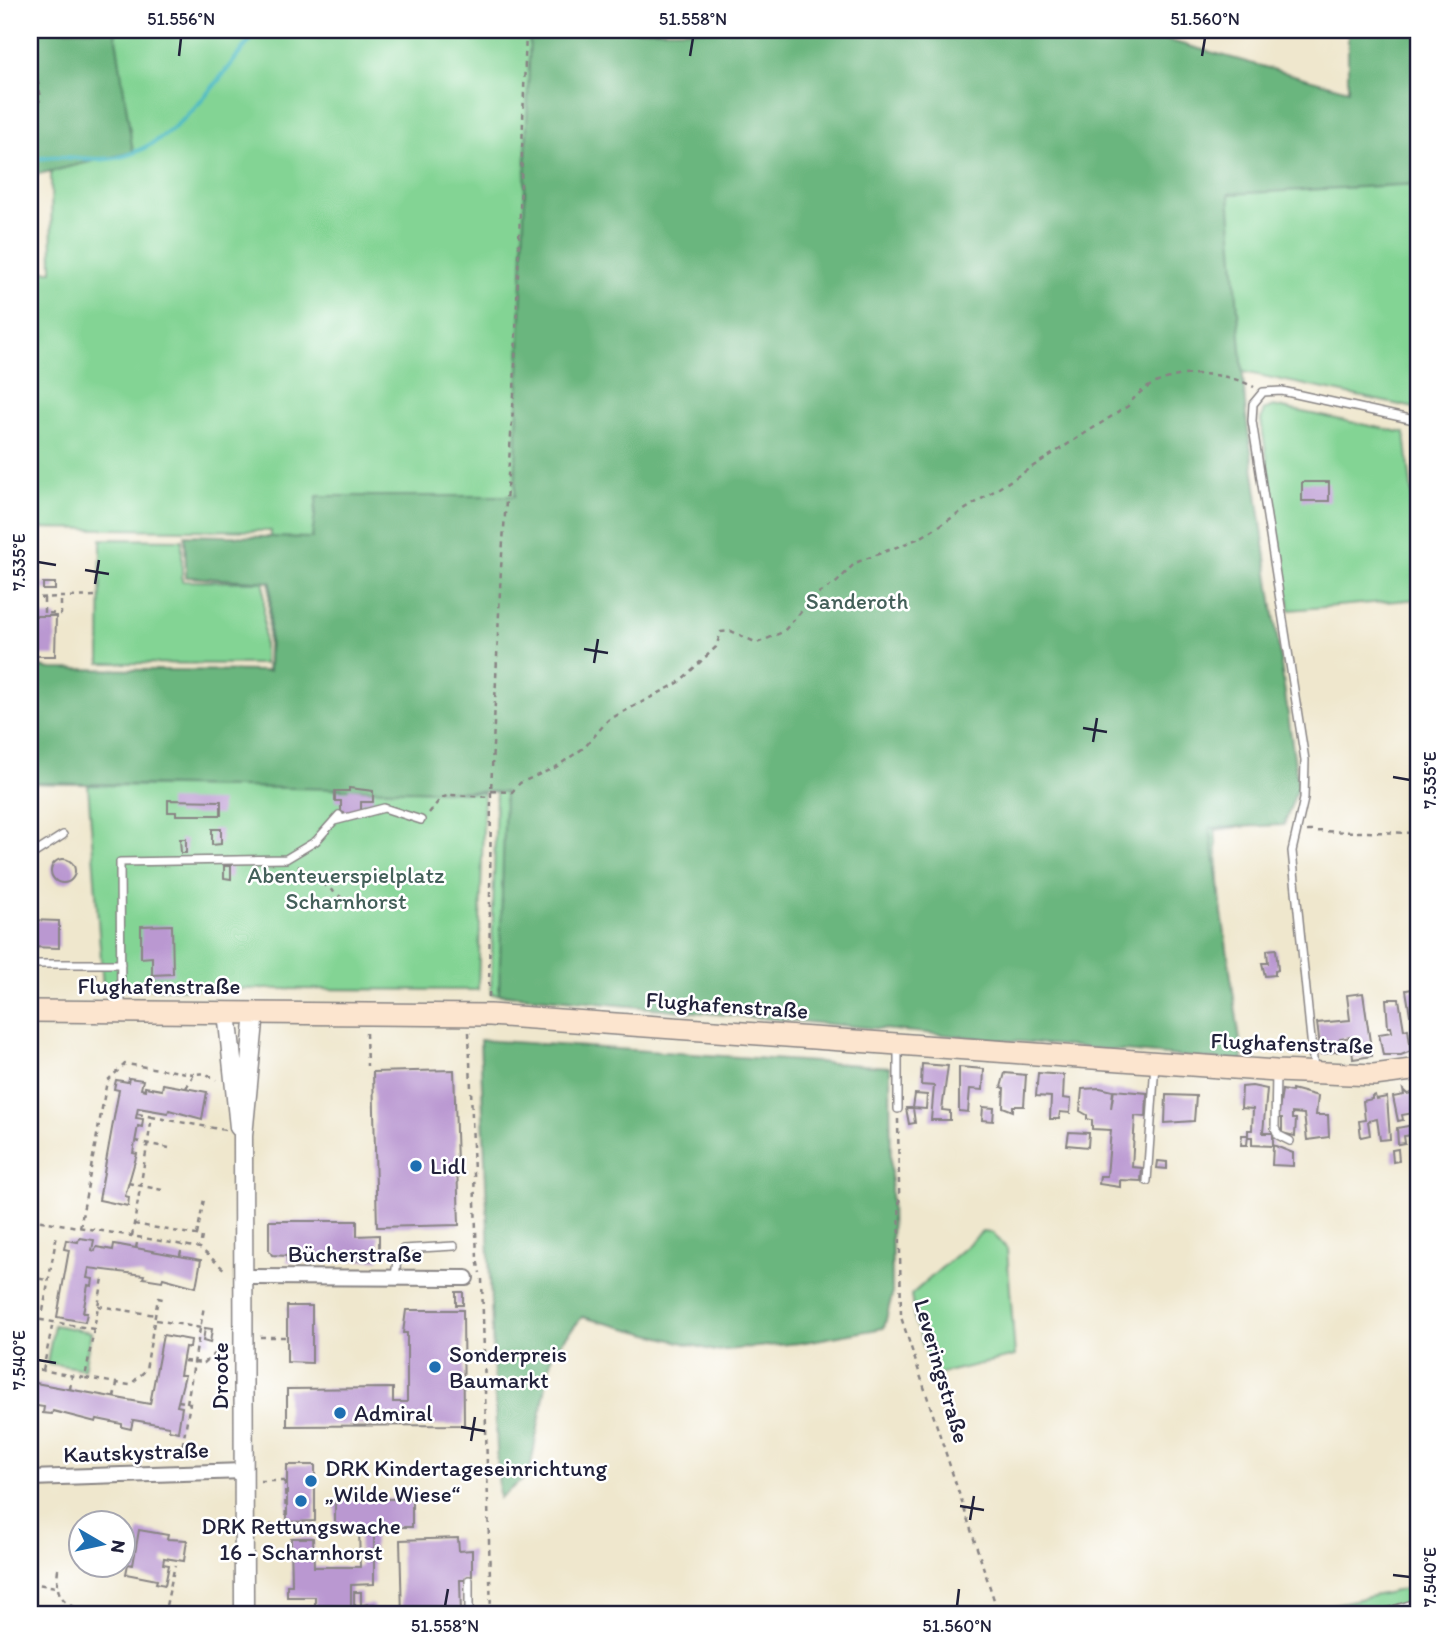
<svg xmlns="http://www.w3.org/2000/svg" width="1449" height="1645" viewBox="0 0 1449 1645" font-family="Itim,sans-serif">
<style>
.green{fill:#83d494;stroke:#527b68;stroke-width:2}
.forest{fill:#6ab67e;stroke:#466c5c;stroke-width:2}
.lines{fill:none;stroke-linecap:round;stroke-linejoin:round}
.stream{stroke:#4ab9c3;stroke-width:4.5}
.building{fill:#ba98d1}
.service-casing{stroke:#888484;stroke-width:10}
.minor-casing{stroke:#888484;stroke-width:18}
.tertiary-casing{stroke:#888484;stroke-width:21}
.secondary-casing{stroke:#888484;stroke-width:24}
.path{stroke:#888484;stroke-width:2.5;stroke-dasharray:5 5;stroke-linecap:butt}
.service{stroke:#fff;stroke-width:7}
.minor{stroke:#fff;stroke-width:14}
.tertiary{stroke:#fff;stroke-width:18}
.secondary{stroke:#fce5cf;stroke-width:21}
.ticks{fill:none;stroke:#22223b;stroke-width:2.5}
.poi-dot{fill:#1f6fb2;stroke:#fff;stroke-width:2.5}
.labels{text-anchor:middle;stroke-width:5;stroke-linejoin:round;paint-order:stroke}
.park-label{font-size:23px;fill:#44605a;stroke:#fff}
.street-label{font-size:23px;fill:#22223b;stroke:#fff}
.poi-label{font-size:23px;fill:#22223b;stroke:#fff;text-anchor:start}
.neatline{fill:none;stroke:#22223b;stroke-width:2.5}
.ticks-label{font-size:18px;text-anchor:middle;fill:#22223b}
</style>
<rect width="100%" height="100%" fill="#fff"/>
<filter id="ink" filterUnits="userSpaceOnUse"><feTurbulence type="fractalNoise" baseFrequency=".0143" numOctaves="2"/><feDisplacementMap in="SourceGraphic" scale="14" xChannelSelector="R" yChannelSelector="G"/><feConvolveMatrix kernelMatrix="1 2 1 2 8 2 1 2 1" color-interpolation-filters="sRGB"/></filter>
<filter id="wash" filterUnits="userSpaceOnUse"><feTurbulence type="fractalNoise" baseFrequency=".00686" numOctaves="4" result="noise"/><feDisplacementMap in="SourceGraphic" scale="28" xChannelSelector="R" yChannelSelector="G"/><feGaussianBlur stdDeviation="1.57" result="paint"/><feColorMatrix in="noise" values="0 0 0 0 0 0 0 0 0 0 0 0 0 0 0 0 0 1.4 0 .05"/><feComposite in="paint" operator="in"/></filter>
<g filter="url(#wash)">
<rect width="100%" height="100%" fill="#efe7cd"/>
<path class="green" d="M111 30H536L1419 180V409L1225 368 1286 820 1215 830 1232 1048 491 994 496 790 378 788 484 793 478 990 103 988 88 785 338 788 30 783V678L267 680 271 531 30 528V271H52L51 172 118 152Z
M1273 406 1405 433 1419 556V599L1290 610 1261 420 1264 410Z
M101 539 182 540V581L264 582V664L100 663Z
M982 1232 993 1233 1007 1249 1015 1356 934 1375 915 1323 911 1295Z
M54 1325 91 1332 84 1369 47 1363Z
M1419 1586V1615H1285Z"/>
<path class="forest" d="M30 30H115L133 152 30 176Z
M530 30H1131L1348 90V30H1419V184L1229 194 1246 415 1298 786 1284 825 1210 828 1243 1062 499 994 505 792 30 783V665L51 669 269 671 271 582 186 577 185 535 312 538 317 496H515Z
M480 1040 890 1067 892 1295 884 1328 800 1343 715 1351 582 1317 552 1354 529 1475 499 1498Z"/>
<g class="lines">
<path class="stream" d="M30 161C58 152 77 161 105 159 171 156 220 76 258 30"/>
</g>
<g id="blocks">
<path class="building" d="M1302 482H1329V501H1302Z
M43 583H55V590H43Z
M33 616H56L55 656H32Z
M349 788 373 791V802H361V813L349 815 341 812V801H335V791H349Z
M168 800 221 801V815H176V812H168Z
M212 829H221V844L212 845Z
M180 839H186V853H181Z
M51 871a12 12 0 1 1 24 0a12 12 0 1 1-24 0Z
M224 866H231V879L224 878Z
M30 920 59 921V948L30 947Z
M172 925 173 974 152 975V957L141 958V926Z
M1276 949 1278 970 1275 971V975L1265 976 1262 963H1268L1267 950Z
M1419 988V1014L1410 1015 1406 990Z
M1363 993 1372 1056 1353 1059 1351 1037 1340 1039 1342 1051 1321 1054 1317 1023 1350 1020 1347 995Z
M1386 999H1399L1404 1030 1408 1029 1411 1051 1401 1055H1383L1379 1034 1392 1032 1391 1027H1388Z
M922 1064 948 1066 942 1110 950 1111V1120H931L934 1086 921 1085Z
M959 1067 984 1069 983 1090 970 1089 968 1112 959 1111Z
M454 1070 459 1225 377 1227 373 1072Z
M1005 1073 1026 1075 1024 1106H1013V1111L1003 1107 1004 1088 1001 1087Z
M1038 1073 1064 1075 1063 1098 1071 1099 1070 1113 1060 1112 1059 1119H1050L1051 1097 1036 1096Z
M129 1078 143 1080 141 1089 145 1090V1087L162 1090 163 1084 207 1092 202 1119 169 1110 168 1113 138 1108 136 1118 143 1119 142 1127 138 1126 133 1153 137 1154 125 1196 129 1197 128 1206 99 1200 119 1090 114 1089 116 1080 128 1082Z
M1252 1086 1267 1089 1263 1133H1273V1145L1293 1153V1166L1272 1165 1273 1146 1252 1145V1137H1248V1130H1252L1253 1109 1241 1108 1242 1087Z
M1100 1088 1113 1091 1111 1108 1114 1090 1147 1093 1146 1117 1135 1116 1132 1167 1142 1168 1141 1181 1120 1180V1187L1099 1184 1100 1176H1107L1111 1130 1092 1129V1120L1087 1119V1115L1080 1111 1082 1089Z
M1292 1089 1318 1096 1316 1115H1328L1329 1137 1307 1140 1304 1114 1292 1113V1119H1296L1295 1136 1282 1133V1118H1278L1282 1090 1292 1092Z
M1403 1090 1407 1094 1418 1092 1419 1112 1402 1115 1403 1120 1398 1121 1393 1097 1404 1095Z
M915 1094 927 1095 926 1109 913 1108Z
M1166 1095 1196 1096 1194 1121 1165 1123Z
M1375 1095 1376 1099 1387 1097 1390 1139 1380 1140 1377 1119 1368 1121 1370 1135 1361 1137 1359 1121 1365 1120 1363 1101 1372 1099V1096Z
M983 1107 994 1108 993 1121 982 1120Z
M906 1108H913L915 1123 909 1124Z
M1419 1124V1134L1404 1136 1405 1143 1398 1144 1397 1128Z
M1069 1132 1089 1133 1088 1147 1067 1145Z
M1242 1135H1248L1247 1145H1241Z
M1398 1149 1399 1161 1393 1162 1392 1150Z
M1158 1161 1167 1162V1169L1157 1168Z
M269 1221H357V1236L379 1235V1260L287 1262V1256L272 1255 269 1250Z
M79 1238 94 1240 92 1250 95 1251 96 1247 113 1250 114 1244 201 1260 196 1287 163 1278 162 1281 143 1278 144 1275 89 1268 87 1278 93 1279 92 1286 88 1285 83 1313H87L85 1322 57 1317 69 1250 64 1249 66 1240 78 1242Z
M456 1292H463V1305H456Z
M287 1306H312V1363L287 1362Z
M406 1310H463L464 1425 287 1426V1389L393 1388V1402H407V1333H403Z
M205 1328 212 1329 210 1343 203 1341Z
M163 1335 191 1340 190 1348 185 1347 180 1375H185L177 1406 182 1407 178 1432 169 1430V1426L133 1420 131 1429 122 1427V1424L97 1419 96 1422 53 1411 52 1414 43 1413 44 1407 30 1405V1382L150 1404Z
M287 1465H315V1521L287 1522Z
M335 1499H412V1527H374V1584L351 1585V1607H315V1597H287V1585H292L291 1538H313L314 1567H360L359 1527H335Z
M139 1530 168 1535 167 1539 187 1540 184 1561 164 1558 163 1564 169 1565 165 1585 156 1583 157 1580 126 1574 128 1564 133 1565Z
M458 1538 459 1551 472 1550V1580H460L461 1615H402L400 1540Z
M354 1592H361V1605H354Z
M374 1604V1615H361V1605Z"/>
</g>
</g>
<g filter="url(#ink)">
<use href="#blocks" fill-opacity="0" stroke="#888484" stroke-width="2"/>
<g class="lines">
<defs>
<path id="service" d="M334 821 384 808 421 820
M30 856 63 835
M30 964H121
M121 1008 120 862 286 859 316 841 339 815
M1314 1069 1292 851 1304 799 1305 760 1252 421 1253 404 1263 392 1282 391 1419 421
M1276 1072 1275 1128 1278 1135 1290 1141
M898 1109V1045
M1147 1181 1155 1063
M395 1277 397 1260 403 1249 454 1246
M469 1580V1615
M1377 1615 1419 1602"/>
<path id="minor" d="M244 1277 466 1278
M30 1478 244 1471"/>
<path id="tertiary" d="M227 1012 239 1127
M244 1615 243 1136 255 1012"/>
<path id="secondary" d="M30 1011 490 1015 1276 1071 1374 1075 1419 1069"/>
</defs>
<use href="#service" class="service-casing"/>
<use href="#minor" class="minor-casing"/>
<use href="#tertiary" class="tertiary-casing"/>
<use href="#secondary" class="secondary-casing"/>
<path class="path" d="M30 41 41 98 30 117
M30 598 98 596
M44 598V613L61 614V597
M491 791 512 792 520 783 556 767 585 747 608 720 678 683 716 647 721 632 731 631 757 643 783 632 817 594 837 582 855 563 920 538 1128 406C1153 368 1217 367 1254 387
M429 813 441 798 450 795 491 797
M1307 831 1419 833
M298 866 341 897
M96 973 97 994
M489 997 491 791 501 568 514 395 526 30
M469 1032 477 1259 480 1273
M366 1033 367 1066
M186 1088 194 1074 205 1073 216 1080
M138 1114 152 1117
M898 1119 901 1317 999 1615
M225 1130 152 1117 132 1236 200 1248 227 1272
M135 1141 169 1148
M128 1183 162 1190
M30 1219 132 1236
M134 1224 202 1236 200 1248
M80 1228 107 1081 125 1064 194 1074
M197 1235 204 1199
M136 1248 138 1238
M180 1256 182 1245
M30 1277 47 1280
M482 1279 491 1615
M98 1306 155 1315
M43 1311 57 1234
M30 1318 94 1329 103 1278
M156 1320 201 1328
M94 1329 85 1378 130 1385 146 1370 158 1298 167 1300
M260 1337H287
M184 1361 204 1363 216 1353 227 1355
M30 1368 85 1378
M43 1370 53 1322
M70 1389 72 1376
M114 1397 117 1384
M178 1401 190 1403 180 1460
M187 1403 204 1306
M30 1442 34 1406
M260 1481H285
M285 1481 286 1525
M260 1525 312 1524
M58 1569C54 1601 65 1602 91 1615
M30 1583 56 1587
M164 1615 175 1565
M176 1615 186 1610"/>
<use href="#service" class="service"/>
<use href="#minor" class="minor"/>
<use href="#tertiary" class="tertiary"/>
<use href="#secondary" class="secondary"/>
</g>
</g>
<path class="ticks" d="M179 56 181 38M690 56 693 38M1202 56 1205 38M38 562 56 565M85 570 109 574M95 584 99 560M584 649 608 653M594 663 598 639M1083 728 1107 732M1093 742 1097 718M1393 777 1410 780M38 1360 56 1363M461 1427 485 1431M471 1441 475 1417M960 1506 984 1510M970 1520 974 1496M1393 1575 1410 1577M445 1606 448 1589M957 1606 959 1589"/>
<g class="poi-dot">
<circle cx="416" cy="1166" r="7"/>
<circle cx="435" cy="1367" r="7"/>
<circle cx="340" cy="1413" r="7"/>
<circle cx="311" cy="1481" r="7"/>
<circle cx="301" cy="1501" r="7"/>
</g>
<g class="labels">
<g class="park-label">
<text x="857" y="609">Sanderoth</text>
<text x="346" y="883">Abenteuerspielplatz<tspan x="346" dy="26">Scharnhorst</tspan></text>
</g>
<g class="street-label">
<text x="159" y="994">Flughafenstraße</text>
<text transform="translate(727 1005) rotate(4)" y="8">Flughafenstraße</text>
<text transform="translate(1292 1043) rotate(2)" y="8">Flughafenstraße</text>
<text x="355" y="1262">Bücherstraße</text>
<text transform="translate(942 1371) rotate(74)" y="8">Leveringstraße</text>
<text transform="translate(220 1376) rotate(-90)" y="8">Droote</text>
<text transform="translate(136 1452) rotate(-2)" y="8">Kautskystraße</text>
</g>
<g class="poi-label">
<text x="430" y="1174">Lidl</text>
<text x="449" y="1362">Sonderpreis<tspan x="449" dy="26">Baumarkt</tspan></text>
<text x="354" y="1421">Admiral</text>
<text x="325" y="1476">DRK Kindertageseinrichtung<tspan x="325" dy="26">„Wilde Wiese“</tspan></text>
<text x="301" y="1534" text-anchor="middle">DRK Rettungswache<tspan x="301" dy="26">16 - Scharnhorst</tspan></text>
</g>
</g>
<rect width="1449" height="1645" fill="none" stroke="#fff" stroke-width="77"/>
<g transform="translate(102 1544) rotate(99)"><circle r="33" fill="#ffffff" stroke="#a7a7b1" stroke-width="2"/>
<path d="M0-5L12 26L0 18L-12 26Z" fill="#1f6fb2"/>
<text y="-10" font-size="19" font-weight="bold" text-anchor="middle" fill="#22223b">N</text>
</g>
<rect x="38" y="38" width="1372" height="1568" class="neatline"/>
<g class="ticks-label">
<text x="181" y="25">51.556°N</text>
<text x="693" y="25">51.558°N</text>
<text x="1205" y="25">51.560°N</text>
<text transform="translate(19 562) rotate(-90)" y="6">7.535°E</text>
<text transform="translate(1430 780) rotate(-90)" y="6">7.535°E</text>
<text transform="translate(19 1360) rotate(-90)" y="6">7.540°E</text>
<text transform="translate(1430 1577) rotate(-90)" y="6">7.540°E</text>
<text x="445" y="1632">51.558°N</text>
<text x="957" y="1632">51.560°N</text>
</g>
</svg>
